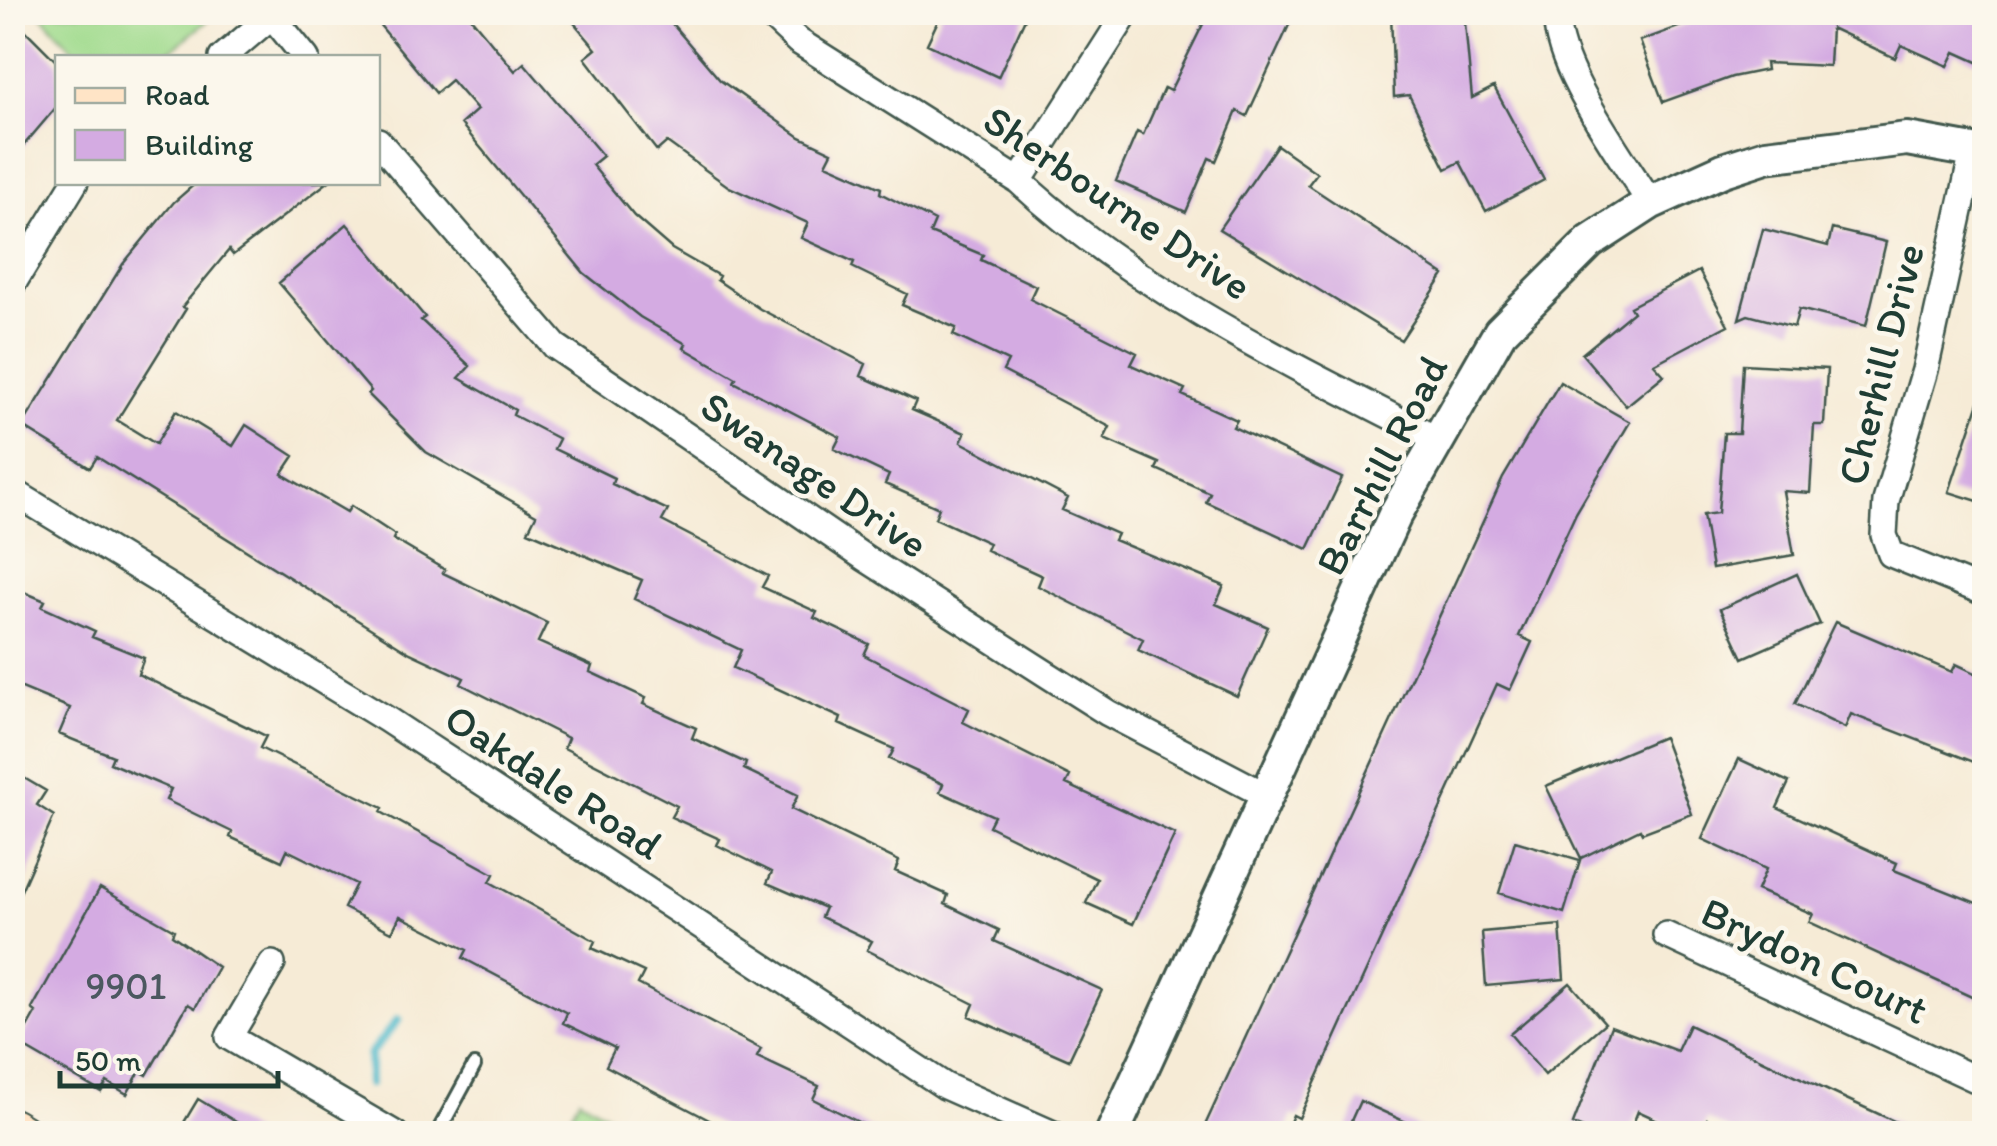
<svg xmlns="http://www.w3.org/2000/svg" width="1997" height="1146" viewBox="0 0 1997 1146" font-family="Itim,sans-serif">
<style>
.green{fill:#a1db8e;stroke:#608c61;stroke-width:2.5}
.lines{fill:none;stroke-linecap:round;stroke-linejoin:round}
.stream{stroke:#4eb9ca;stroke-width:9}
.building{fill:#d4abe2}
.service-casing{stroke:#3f574c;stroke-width:18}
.minor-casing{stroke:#3f574c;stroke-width:30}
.tertiary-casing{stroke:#3f574c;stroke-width:38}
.secondary-casing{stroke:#3f574c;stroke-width:42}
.service{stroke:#fff;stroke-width:12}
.minor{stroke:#fff;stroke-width:25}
.tertiary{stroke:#fff;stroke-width:32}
.secondary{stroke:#ffe4c6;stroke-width:38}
.labels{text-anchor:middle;stroke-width:9;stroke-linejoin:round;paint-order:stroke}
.number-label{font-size:38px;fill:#4c5860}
.street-label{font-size:42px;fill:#1f3d34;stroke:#fbf7ec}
</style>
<rect width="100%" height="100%" fill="#fbf7ec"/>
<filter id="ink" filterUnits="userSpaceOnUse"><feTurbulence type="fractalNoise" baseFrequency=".01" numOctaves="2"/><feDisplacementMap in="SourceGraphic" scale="20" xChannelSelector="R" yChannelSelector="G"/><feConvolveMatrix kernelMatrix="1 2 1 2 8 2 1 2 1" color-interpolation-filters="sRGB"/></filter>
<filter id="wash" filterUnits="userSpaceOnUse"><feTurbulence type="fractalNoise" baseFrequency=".0048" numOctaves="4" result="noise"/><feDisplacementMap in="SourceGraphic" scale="40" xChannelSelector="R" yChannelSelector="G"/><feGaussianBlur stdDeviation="2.25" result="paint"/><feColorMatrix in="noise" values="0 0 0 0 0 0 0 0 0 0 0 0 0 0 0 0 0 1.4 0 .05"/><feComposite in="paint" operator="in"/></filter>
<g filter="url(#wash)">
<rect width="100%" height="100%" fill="#f6ebd6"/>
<path class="green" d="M40 13H217L163 57H80Z
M579 1098 638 1133H562Z"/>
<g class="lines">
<path class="stream" d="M369 1084 370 1054 398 1020"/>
</g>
<g id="blocks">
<path class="building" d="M369 12H466L515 71 524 63 603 156 592 165 634 216 672 249 719 276 717 280 760 309 866 364 861 376 916 401 912 410 965 433 961 442 1068 498 1062 510 1117 534 1114 540 1224 586 1216 604 1268 627 1237 696 1138 650 1143 639 1038 586 1042 576 986 550 989 543 935 518 939 508 885 484 889 475 834 449 840 437 734 382 736 378 684 348 686 344 640 317 584 273 461 124 477 110 451 80 436 93Z
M565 12H662L720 80 800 137 832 152 826 164 881 188 880 193 935 221 930 233 983 255 981 260 1036 286 1030 299 1137 353 1131 365 1185 389 1182 395 1237 420 1233 427 1342 478 1308 549 1206 502 1210 493 1156 469 1159 463 1104 439 1110 427 1003 371 1008 361 953 335 956 328 902 305 907 294 852 267 854 262 801 238 808 223 729 187 667 142 657 151 585 58 596 49Z
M942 12H1028L998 77 927 44Z
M1209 12H1295L1247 116 1237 111 1216 161 1209 158 1186 212 1116 181 1137 132 1143 135 1164 88 1170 91Z
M1391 12H1464L1472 98 1494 87 1544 180 1486 211 1460 162 1446 169 1409 95 1394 97Z
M1702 12H1984V65L1955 52 1948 66 1901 45 1895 58 1831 28 1829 66 1765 63 1766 70 1732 77 1663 102 1640 41 1703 18Z
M26 31 58 63V105L12 159V45Z
M1277 145 1317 173 1308 185 1444 275 1401 340 1219 229Z
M197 182H328L233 255 229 250 182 307 186 309 117 420 156 444 176 411 233 446 246 425 294 456 282 474 347 512 351 506 395 535 393 539 445 570 443 573 547 623 538 642 592 666 590 672 646 698 643 704 696 728 692 738 746 763 744 769 798 795 791 809 899 861 895 871 948 895 945 904 999 930 994 941 1102 990 1069 1060 969 1016 974 1004 867 950 872 941 821 917 825 908 767 883 772 872 717 845 720 839 671 817 677 806 564 748 568 738 461 684 464 678 410 653 97 457 90 468 22 426 123 264 174 202Z
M347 224 425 317 421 320 470 366 459 378 515 410 513 415 559 439 554 449 614 478 612 484 668 510 662 521 768 576 762 587 817 612 814 618 869 644 864 655 969 709 963 722 1070 776 1066 784 1175 834 1133 924 1086 903 1097 879 989 826 994 816 940 792 943 784 889 759 894 749 839 724 841 718 733 668 741 650 634 599 642 580 528 531 536 515 426 452 368 394 371 391 279 283Z
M1763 229 1828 246 1832 229 1886 242 1866 326 1799 309 1794 327 1748 315 1739 319Z
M1699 271 1728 325 1654 364 1664 375 1626 406 1582 354 1633 312 1630 307Z
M1743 364 1827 369 1824 425H1814L1810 493 1783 491 1794 555 1712 569 1703 515 1718 513 1724 433H1739Z
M1560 382 1630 422 1576 513 1519 636 1532 642 1510 690 1497 684 1299 1118 1293 1115 1285 1134H1201L1503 478Z
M1980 399H1984V503L1949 492Z
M1797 574 1820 624 1743 658 1720 609Z
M12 587 45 601 42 607 95 631 92 637 144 658 138 674 266 736 260 748 383 808 381 812 494 874 490 882 595 941 592 948 644 972 638 984 761 1049 757 1057 819 1086 813 1099 882 1134H736L606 1066 615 1048 563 1023 567 1013 463 958 467 950 400 916 392 932 344 908 356 884 287 850 282 861 230 837 232 832 166 800 171 789 110 763 113 756 59 734 70 708 12 684Z
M1835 622 1952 672 1956 664 1984 677V766L1851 714 1845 728 1795 704Z
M1663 737 1692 814 1642 833 1640 829 1581 858 1546 786Z
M1739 759 1789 782 1777 808 1897 863 1894 870 1984 906V980L1976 999 1809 922 1813 914 1757 890 1766 869 1702 839Z
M12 771 46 791 37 805 54 816 12 911Z
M1515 841 1580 860 1564 913 1499 893Z
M100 888 174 930 172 935 218 967 195 1008 188 1004 147 1075 140 1071 127 1094 107 1082 101 1092 18 1044 36 1012 32 1009Z
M1560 925 1564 979 1486 986 1482 932Z
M1570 983 1605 1023 1545 1075 1510 1034Z
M1689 1025 1805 1080 1922 1134H1737L1707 1119 1700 1134H1688L1638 1111 1629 1134H1598L1573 1124 1611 1026 1677 1051Z
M198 1099 256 1134H177Z
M1360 1101 1432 1134H1345Z"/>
</g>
</g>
<g filter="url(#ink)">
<use href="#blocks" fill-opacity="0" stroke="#3f574c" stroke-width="2.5"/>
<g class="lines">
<defs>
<path id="service" d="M437 1134 474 1066"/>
<path id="minor" d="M767 12 798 41 1019 181C1137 291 1293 366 1436 439
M1557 12C1551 63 1623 158 1650 203
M272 16 306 58
M222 58 276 12
M378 141 555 346 865 558 1048 675 1108 713 1269 797
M1973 152 1925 370 1886 501 1884 535 1891 554 1984 592
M1019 181 1127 12
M12 285 75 182
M12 491 386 719 945 1086 1053 1134
M1666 935 1984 1083
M272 964 229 1037 395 1134"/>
<path id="tertiary" d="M1112 1134 1395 515 1500 332 1590 242 1650 203 1723 170 1766 156 1907 139 1984 153"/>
<path id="secondary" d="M12 1128 22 1134"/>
</defs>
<use href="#service" class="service-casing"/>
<use href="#minor" class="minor-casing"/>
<use href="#tertiary" class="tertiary-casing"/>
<use href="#secondary" class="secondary-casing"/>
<use href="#service" class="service"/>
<use href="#minor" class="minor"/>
<use href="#tertiary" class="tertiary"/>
<use href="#secondary" class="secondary"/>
</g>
</g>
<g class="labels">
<g class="number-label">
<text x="126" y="999">9901</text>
</g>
<g class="street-label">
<text transform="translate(1118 202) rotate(34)" y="15">Sherbourne Drive</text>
<text transform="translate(1880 364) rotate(-76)" y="15">Cherhill Drive</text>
<text transform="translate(1381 465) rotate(-63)" y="15">Barrhill Road</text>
<text transform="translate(815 474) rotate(34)" y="15">Swanage Drive</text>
<text transform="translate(554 781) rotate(33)" y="15">Oakdale Road</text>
<text transform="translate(1815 960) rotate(25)" y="15">Brydon Court</text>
</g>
</g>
<rect width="1997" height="1146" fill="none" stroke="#fbf7ec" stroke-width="50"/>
<rect x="55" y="55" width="325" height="130" fill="#fbf7ec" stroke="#a3ada2" stroke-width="2.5"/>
<rect x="75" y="88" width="50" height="15" fill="#ffe4c6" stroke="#a3ada2" stroke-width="2.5"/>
<text x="145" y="105" font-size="30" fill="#1f3d34">Road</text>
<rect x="75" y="130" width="50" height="30" fill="#d4abe2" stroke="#a3ada2" stroke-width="2.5"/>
<text x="145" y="155" font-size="30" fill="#1f3d34">Building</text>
<path d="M60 1071v15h218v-15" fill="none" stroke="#1f3d34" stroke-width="5"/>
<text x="75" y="1071" font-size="30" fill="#1f3d34" stroke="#fbf7ec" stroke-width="8" paint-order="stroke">50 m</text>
</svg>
